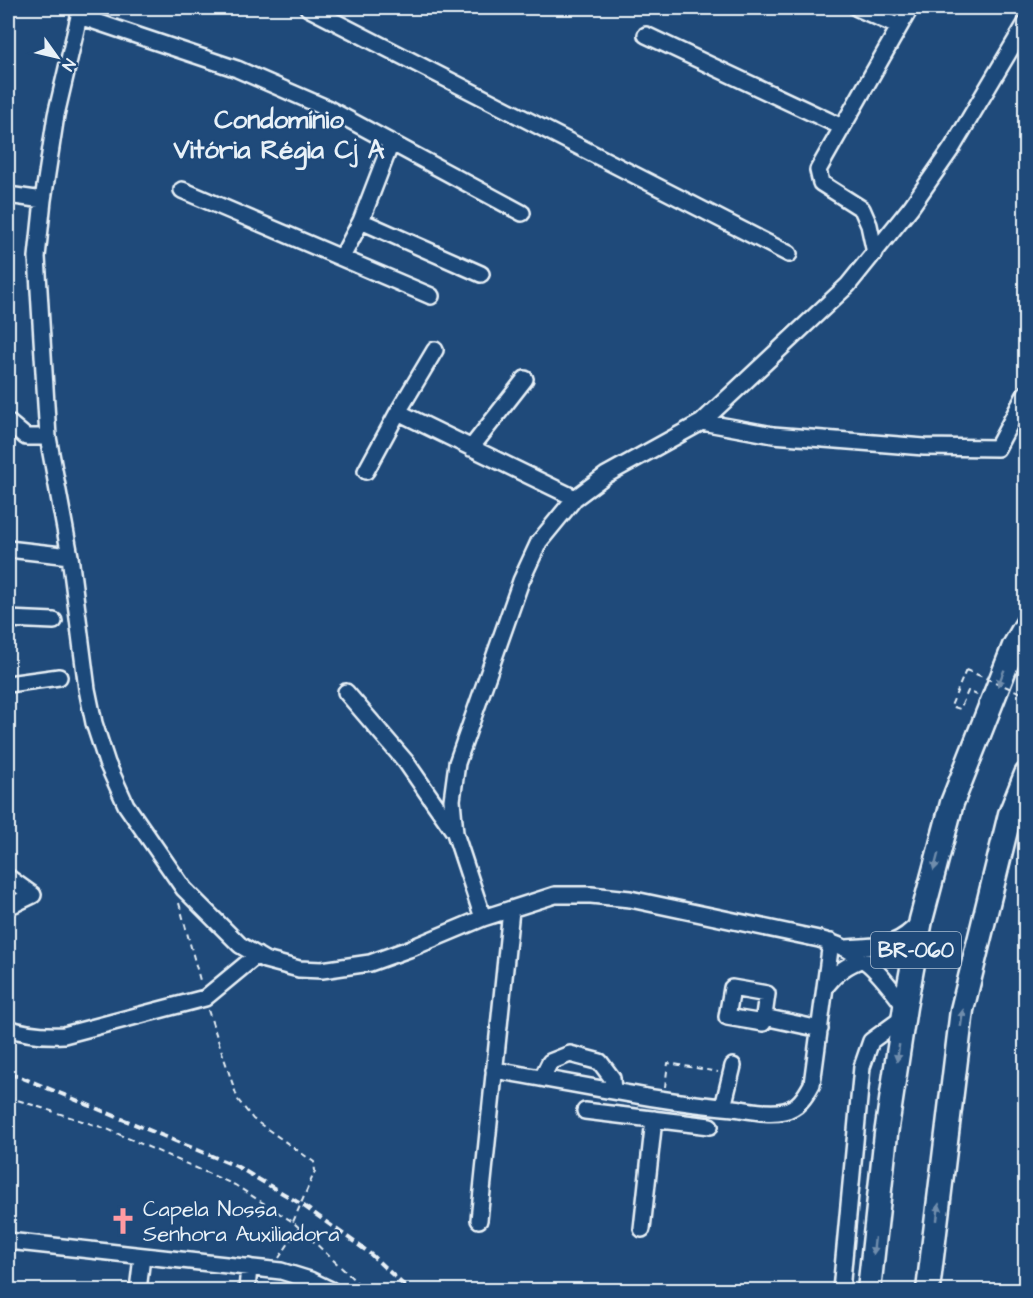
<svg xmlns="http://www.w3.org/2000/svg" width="1033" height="1298" viewBox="0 0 1033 1298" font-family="'Architects Daughter',sans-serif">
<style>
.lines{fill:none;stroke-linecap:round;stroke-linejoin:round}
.minor-casing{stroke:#e8f1f8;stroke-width:20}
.highway-casing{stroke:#e8f1f8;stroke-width:27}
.path{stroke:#e8f1f8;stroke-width:2;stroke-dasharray:6 4.5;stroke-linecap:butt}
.minor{stroke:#1f4a7a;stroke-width:15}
.highway{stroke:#1f4a7a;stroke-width:22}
.rail{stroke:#e8f1f8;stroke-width:4;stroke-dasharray:9 4.5;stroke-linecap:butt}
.path-bridge{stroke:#e8f1f8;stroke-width:2;stroke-dasharray:6 4.5;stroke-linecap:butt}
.oneway{fill:#6f8dac}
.labels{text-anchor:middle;stroke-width:4.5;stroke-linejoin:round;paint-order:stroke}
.shield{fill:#1f4a7a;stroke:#acbfd2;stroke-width:1.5}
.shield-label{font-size:21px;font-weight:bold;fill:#e8f1f8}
.poi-label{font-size:22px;fill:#e8f1f8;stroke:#1f4a7a;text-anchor:start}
.quarter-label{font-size:26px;font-weight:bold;fill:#e8f1f8;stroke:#1f4a7a}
</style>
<rect width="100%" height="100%" fill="#1f4a7a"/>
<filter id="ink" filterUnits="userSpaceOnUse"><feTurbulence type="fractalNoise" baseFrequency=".0167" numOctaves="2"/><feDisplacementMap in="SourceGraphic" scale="12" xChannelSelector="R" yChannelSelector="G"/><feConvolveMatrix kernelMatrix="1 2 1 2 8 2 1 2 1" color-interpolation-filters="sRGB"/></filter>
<g filter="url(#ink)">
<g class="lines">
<defs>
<path id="minor" d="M81 8 56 115 43 200 37 257 48 437 70 556 87 689 94 723 107 763 126 805 184 889 240 945 265 960 299 969 322 970 370 963 409 949 483 918 555 895H591L630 899 819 939C863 950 880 973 905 1007
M308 8 789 254
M857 8 899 27
M79 16 237 69 329 109 522 213
M646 35 842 127
M182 190 431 296
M8 195 43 200
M361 221 481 274
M875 253 869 225 862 209 821 183 818 170 910 8
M342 257 361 221 391 143
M398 412 575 498
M8 422 26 437H48
M702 422 773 435 924 447 997 448 1026 393
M471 448 525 379
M366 471 398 412 435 350
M8 549 70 556
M8 619 54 621
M8 684 59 677
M346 692 406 762 453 830
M8 877 33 895 8 907
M483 918 455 833 452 800 457 763 521 581 539 542 575 498 606 475 702 422 848 285 911 207 952 148 1026 23
M847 948C880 945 896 949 920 922
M827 985C837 972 847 965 863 959
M732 988 767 994 763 1023 727 1017Z
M764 1017 820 1029
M8 1028C27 1035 44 1036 64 1035L205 998 257 955
M494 1070C574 1083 653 1101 734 1108 749 1110 769 1115 784 1111 798 1108 805 1097 812 1084L831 942
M542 1078 550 1062 570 1054 600 1062 612 1078 613 1091
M723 1107 733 1066
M585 1111 710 1126
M479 1220 511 910
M642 1229 654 1119
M8 1241 281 1271 310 1280 331 1290
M138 1290 142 1257
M247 1290 249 1267
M841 1290 862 1067 871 1041 904 1017"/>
<path id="highway" d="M869 1290 886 1134 905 1007 921 920 952 803 1014 646 1026 625
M928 1290 962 1010 1010 814 1026 774"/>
</defs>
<use href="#minor" class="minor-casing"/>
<use href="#highway" class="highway-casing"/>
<path class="path" d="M966 670 951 706 960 709 968 691 977 695
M179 903 201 984
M208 1010 238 1100 253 1119 314 1162 315 1171 293 1222
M665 1087 668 1063 718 1072
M8 1097 107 1129 235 1185 293 1222 365 1290
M279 1258 299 1228"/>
<use href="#minor" class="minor"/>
<use href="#highway" class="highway"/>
<path class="rail" d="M8 1075 18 1076 236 1166 301 1204 367 1251 409 1290"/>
<path class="path-bridge" d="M966 670 1026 695"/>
</g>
<defs><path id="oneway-solid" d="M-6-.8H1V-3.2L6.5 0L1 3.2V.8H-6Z" transform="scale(1.5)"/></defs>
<g class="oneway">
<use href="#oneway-solid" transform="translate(1001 678) rotate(112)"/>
<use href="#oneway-solid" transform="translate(936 862) rotate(105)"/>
<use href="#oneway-solid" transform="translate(962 1018) rotate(-82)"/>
<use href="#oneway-solid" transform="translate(898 1053) rotate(98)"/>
<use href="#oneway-solid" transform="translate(938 1212) rotate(-83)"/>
<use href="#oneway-solid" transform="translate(874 1246) rotate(96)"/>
</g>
</g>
<defs>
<symbol id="church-bare" viewBox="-9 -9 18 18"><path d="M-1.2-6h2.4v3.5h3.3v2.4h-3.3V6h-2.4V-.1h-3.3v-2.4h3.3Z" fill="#ff9aa2" stroke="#1f4a7a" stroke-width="2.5" paint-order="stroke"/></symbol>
</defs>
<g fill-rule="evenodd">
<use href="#church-bare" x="104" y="1202" width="38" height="38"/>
</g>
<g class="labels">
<rect class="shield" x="871" y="932" width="90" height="36" rx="4.5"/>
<g class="shield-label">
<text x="916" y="957">BR-060</text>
</g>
<g class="poi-label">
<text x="143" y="1216">Capela Nossa<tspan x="143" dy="25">Senhora Auxiliadora</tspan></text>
</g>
<g class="quarter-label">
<text x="279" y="128">Condomínio<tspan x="279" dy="30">Vitória Régia Cj A</tspan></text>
</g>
</g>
<rect width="1033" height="1298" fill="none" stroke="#1f4a7a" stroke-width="30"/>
<rect x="15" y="15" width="1003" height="1268" fill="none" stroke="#e8f1f8" stroke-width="2" filter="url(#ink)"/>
<g transform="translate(57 57) rotate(124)" stroke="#1f4a7a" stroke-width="4.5" paint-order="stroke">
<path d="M0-4.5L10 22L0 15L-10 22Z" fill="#e8f1f8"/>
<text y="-9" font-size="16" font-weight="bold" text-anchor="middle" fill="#e8f1f8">N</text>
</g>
</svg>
